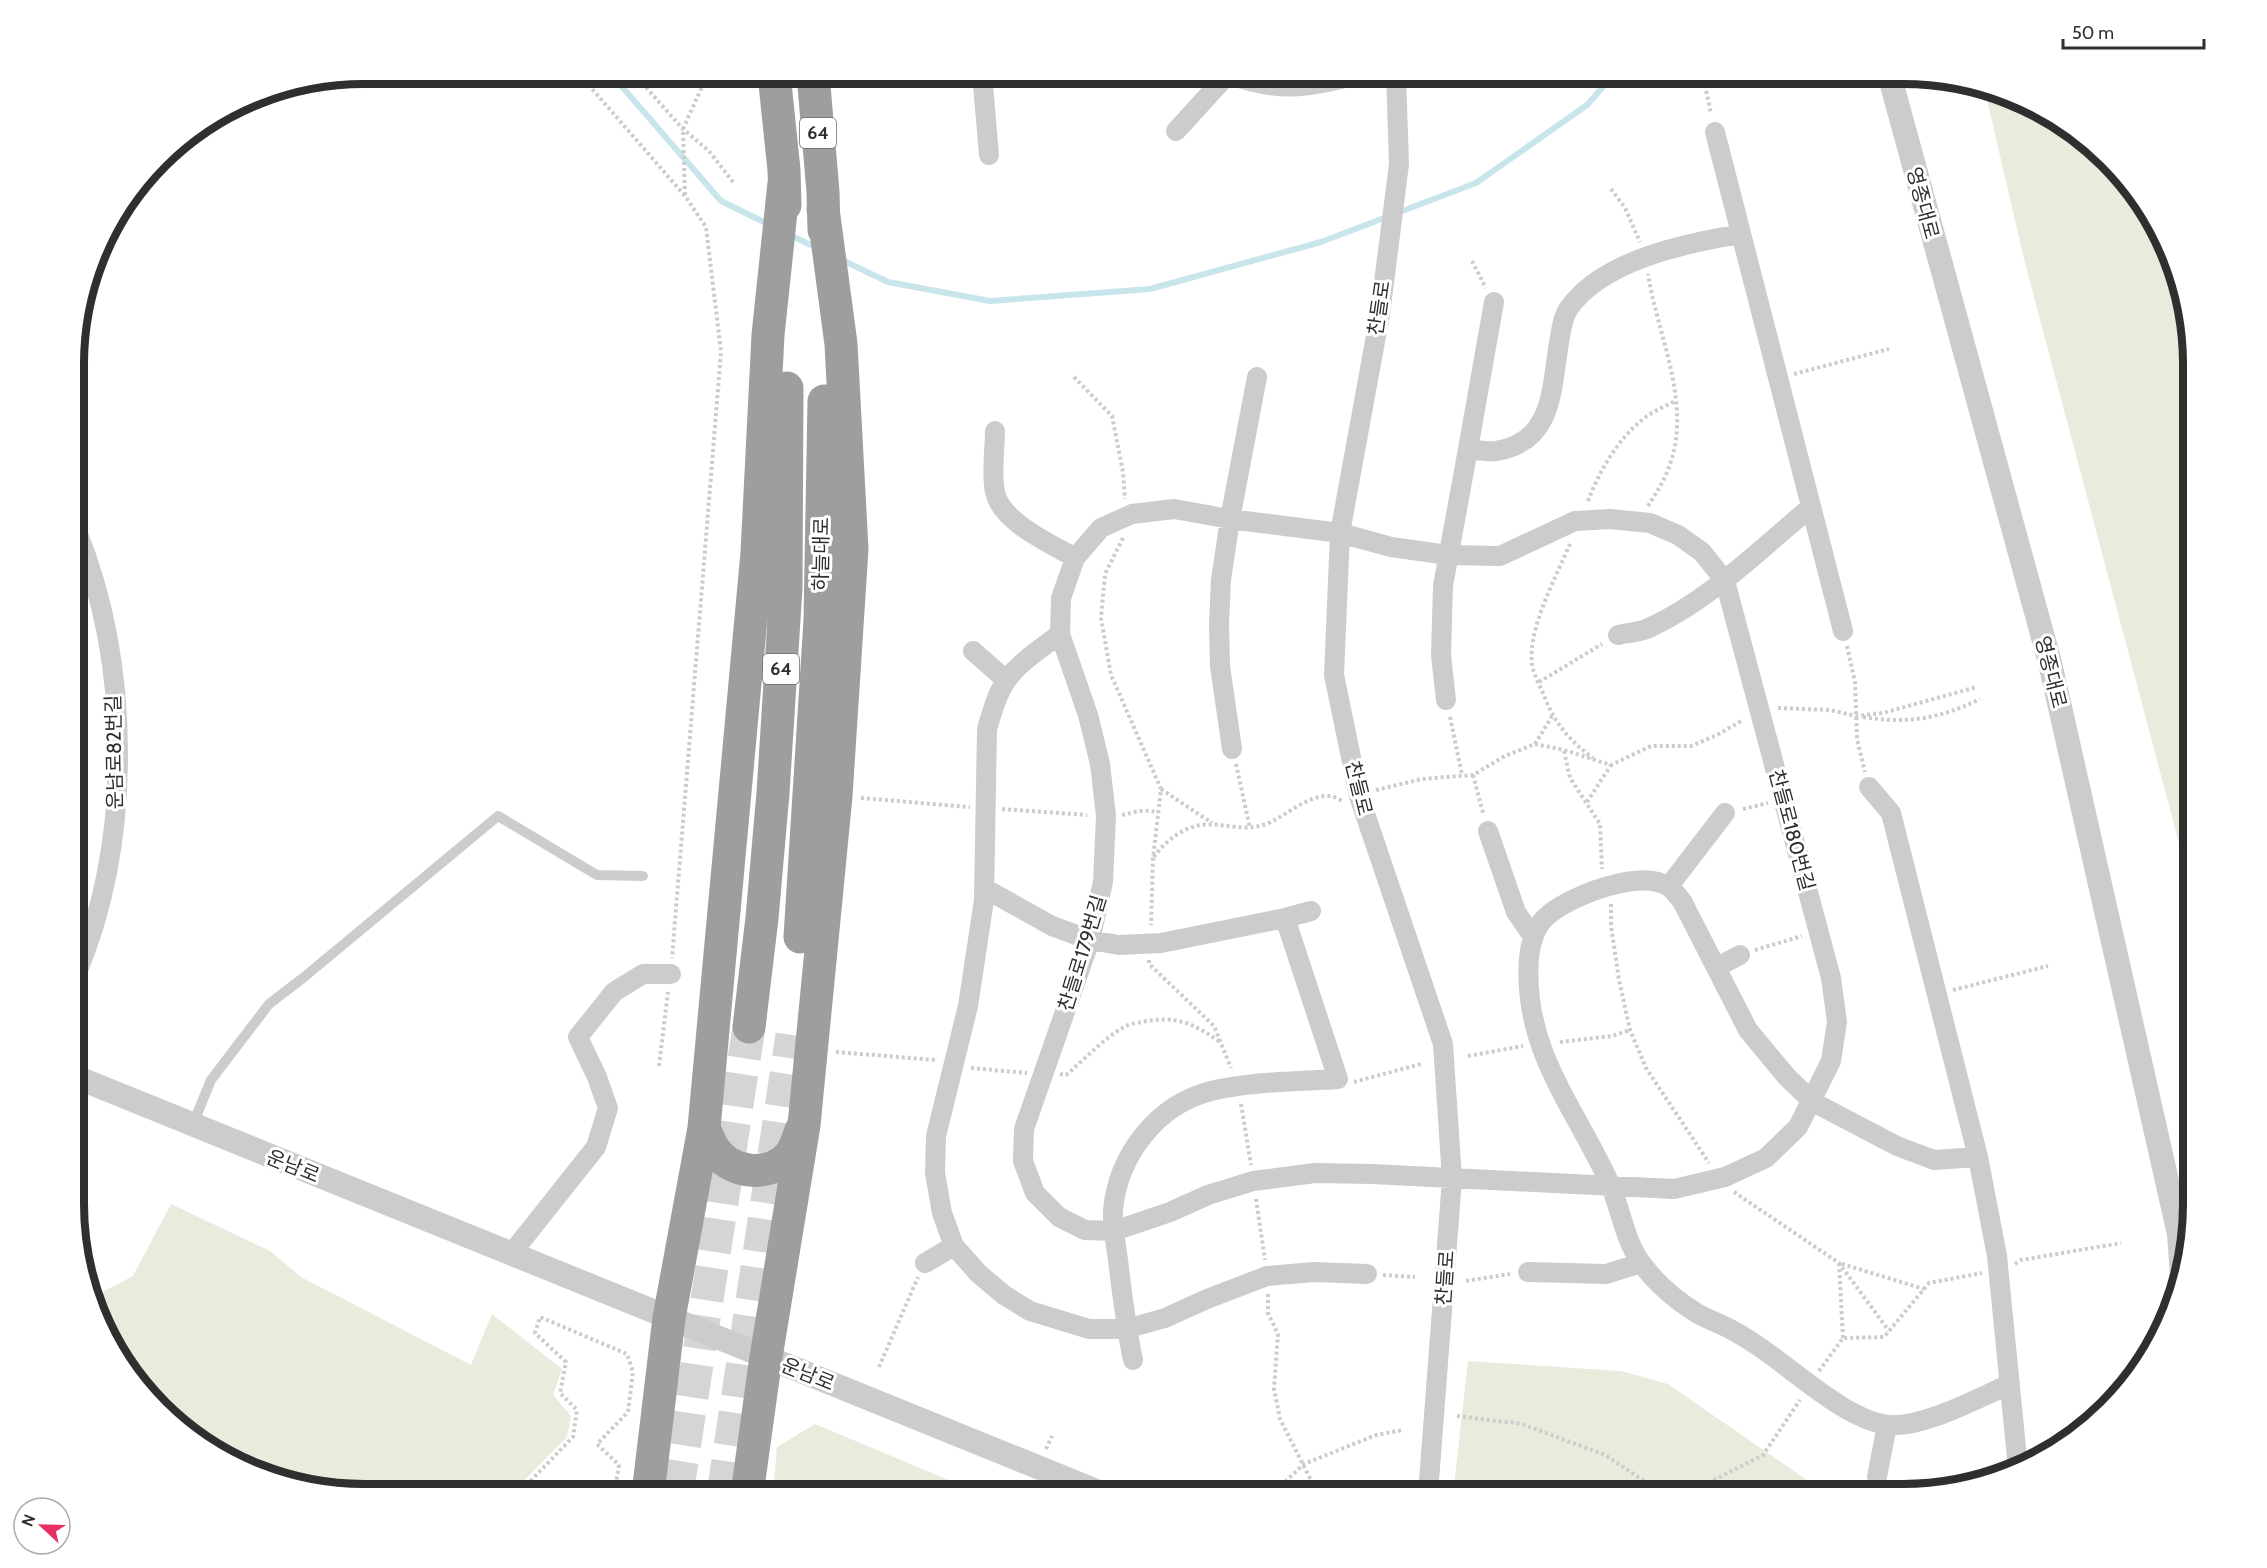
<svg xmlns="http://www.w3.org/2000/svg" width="2267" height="1568" viewBox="0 0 2267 1568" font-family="Cabin,'Noto Sans KR',sans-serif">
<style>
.green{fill:#e8ecdc}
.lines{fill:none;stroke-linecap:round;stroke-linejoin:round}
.stream{stroke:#c8e5ec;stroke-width:6}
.trunk-tunnel{stroke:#d5d5d5;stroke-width:33;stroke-dasharray:33 16;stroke-linecap:butt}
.path{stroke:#ccc;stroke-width:4;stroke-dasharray:3 3;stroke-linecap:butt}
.service{stroke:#ccc;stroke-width:10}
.minor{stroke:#ccc;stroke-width:20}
.tertiary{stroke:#ccc;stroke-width:24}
.trunk{stroke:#9e9e9e;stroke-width:33}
.labels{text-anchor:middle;stroke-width:6;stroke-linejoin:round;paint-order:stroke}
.shield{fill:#fff;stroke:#6d6d6d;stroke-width:1.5}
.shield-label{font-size:18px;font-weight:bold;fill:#2f2f2f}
.street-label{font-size:20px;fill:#2f2f2f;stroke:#fff}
.rim{fill:none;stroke:#2f2f2f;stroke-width:8}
</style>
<rect width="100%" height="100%" fill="#fff"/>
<path class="green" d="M1984 87 1997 89 2080 133 2155 219 2193 345V896L2025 263Z
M171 1204 270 1251 301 1277 471 1365 492 1314 562 1369 553 1395 571 1416 567 1437 511 1494H345L270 1479 187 1435 113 1350 95 1296 133 1276Z
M1468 1361 1621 1371 1668 1384 1827 1494H1453Z
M815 1424 982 1494H773L777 1447Z"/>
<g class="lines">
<path class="stream" d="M611 74 721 201 768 224
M788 234 817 248
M840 259 888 282 990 301 1150 289 1321 242 1476 183 1587 105 1614 74"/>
<path class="trunk-tunnel" d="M677 1494 749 1027
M723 1494 792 1035"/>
<path class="path" d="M574 74 586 82 685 196 706 227 721 352 672 958
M634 74 683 129 709 151 733 182
M1705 85 1711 114
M1611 189 1625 208 1640 242
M685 195 683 129 701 89 704 74
M1472 261 1486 288
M1794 374 1889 349
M1074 377 1112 416 1123 472 1125 499
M1588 501C1599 472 1617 440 1642 420 1651 412 1664 407 1675 401
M1648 506C1657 492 1666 478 1671 461 1691 401 1657 333 1648 274
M1123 538 1105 574 1101 618 1111 675 1161 789 1153 858 1151 925
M1570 544C1556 577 1528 628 1532 663 1533 675 1541 687 1545 698 1555 724 1571 742 1593 758
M1847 646 1855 682 1857 739 1865 772
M1539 682 1602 644
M1778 708 1830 710 1856 716 1883 713 1977 687
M1450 717 1462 775
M1863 717C1908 724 1939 719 1980 699
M1535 744 1552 716
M1564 751 1570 778 1600 824 1602 869
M1236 764 1250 828
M1473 775 1483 813
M1161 789 1212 823
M1376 790 1422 779 1473 775 1505 756 1535 744 1564 750 1611 765 1651 746H1691L1717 735 1743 720
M861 798 970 807
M1587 802 1611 765
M1002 809 1087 815
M1743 809 1768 803
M1122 815C1135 812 1146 808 1158 813
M1154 857C1162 845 1176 833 1190 828 1213 818 1238 833 1263 825 1283 819 1307 794 1330 796 1334 796 1339 800 1343 801
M1611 904V926L1619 980 1630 1030 1646 1068 1709 1163
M1755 950 1802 936
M1149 960V964L1214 1026 1231 1068
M1953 990 2048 966
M1560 1042 1612 1036 1630 1030
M836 1052 936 1060
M1468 1056 1523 1046
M659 1066 668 992
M971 1068 1027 1073
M1060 1074 1066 1075C1085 1059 1103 1039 1124 1027 1129 1024 1136 1023 1142 1022 1176 1015 1193 1023 1220 1042
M1354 1082 1421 1064
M1241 1104 1251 1165
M1734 1192 1839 1263 1889 1331
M1256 1199 1265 1260
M2015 1264 2021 1260 2121 1243
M1383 1275 1415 1277
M1466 1281 1510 1274
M1268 1294V1313L1278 1334 1274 1389 1280 1419 1318 1494
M1843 1338 1839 1263 1924 1289
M879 1367 918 1277
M1819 1371 1843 1338 1884 1337 1929 1283 1982 1273
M1457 1416 1522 1424 1605 1455 1664 1494
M1046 1449 1052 1436
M518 1494 573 1437 577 1410 560 1393 566 1362 535 1333 540 1317 627 1354 633 1372 628 1412 597 1444 619 1465 614 1494
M928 1494 929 1484
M1272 1494 1304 1464 1376 1435 1403 1430
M1687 1494 1763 1455 1800 1400"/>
<path class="service" d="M193 1124 211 1080 269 1004 303 978 498 816 597 875 643 876"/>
<path class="minor" d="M982 74 989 155
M1228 74C1282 94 1308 87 1362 74
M1396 74 1399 164 1380 314 1340 533 1334 675 1359 796 1443 1044 1452 1179 1428 1494
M1176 131 1228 74
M1715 132 1843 631
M995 431C995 450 991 473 995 492 1001 522 1050 543 1075 558
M1468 449 1494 302
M1174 509 1230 519 1340 533 1391 547 1448 555 1500 556 1575 521 1610 519 1650 523 1678 535 1702 552 1725 581 1831 978 1837 1022 1831 1061 1798 1127 1766 1158 1725 1177 1674 1189 1372 1174 1315 1173 1253 1181 1208 1195 1170 1212 1114 1231 1085 1230 1059 1217 1035 1193 1023 1161 1024 1129 1090 940 1103 882 1106 816 1100 764 1088 715 1060 634 1061 598 1075 558 1101 528 1132 514Z
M76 529C131 664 133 840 76 975
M1060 634C1042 648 1019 662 1006 681 996 695 992 713 987 729L984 900 968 1006 936 1136 935 1173 942 1213 954 1246 978 1273 1004 1295 1030 1311 1089 1329H1126L1165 1318 1207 1299 1267 1276 1314 1272 1367 1274
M1618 635C1628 633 1640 632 1649 628 1711 599 1759 550 1811 507
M973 651 1006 680
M1446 700 1441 655 1443 586 1468 449C1477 450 1487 452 1496 451 1554 442 1551 389 1559 343 1561 332 1562 318 1569 308 1603 260 1686 243 1741 234
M1232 749 1220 666 1219 624 1221 580 1230 519 1257 377
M1869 787 1891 813 1978 1157 1997 1256 2018 1468
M1488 831 1516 912 1533 937
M1669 886 1725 813
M984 888 1052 926 1090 940 1119 945 1161 943 1285 918 1338 1079C1296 1082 1252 1081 1211 1091 1156 1105 1118 1156 1113 1210 1112 1226 1116 1244 1118 1260 1122 1294 1126 1327 1133 1360
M1285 918 1311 911
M1717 967 1740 955
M1978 1157 1934 1160 1897 1146 1813 1102 1787 1077 1748 1030 1682 901C1678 897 1674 890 1669 887 1642 867 1566 897 1545 918 1535 927 1530 945 1529 958 1522 1049 1575 1107 1610 1184 1621 1210 1625 1242 1642 1264 1656 1283 1676 1300 1695 1312 1706 1319 1719 1323 1730 1329 1740 1334 1749 1340 1758 1346 1793 1369 1847 1421 1889 1425 1923 1428 1978 1398 2010 1384
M511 1254 596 1147 608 1108 597 1077 578 1037 614 992 643 974H671
M925 1263 954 1246
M1528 1272 1606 1274 1641 1263
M1877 1477 1887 1425"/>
<path class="tertiary" d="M1889 74 2050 663 2179 1234 2182 1276
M76 1077 1104 1494"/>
<path class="trunk" d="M774 74 784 170 785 205
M813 74 823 192 824 230
M800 937 820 620 824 401
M749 1027 762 918 773 793 786 588 787 388
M704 1128C707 1135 710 1143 714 1149 730 1174 769 1178 789 1156 795 1149 798 1138 801 1130
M648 1494 669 1318 704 1128 757 553 768 335 784 183
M747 1494 766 1357 804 1125 836 796 852 549 841 344 823 209"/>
</g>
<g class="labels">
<g class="shield">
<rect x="800" y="118" width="36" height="30" rx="4.5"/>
<rect x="763" y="654" width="36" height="30" rx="4.5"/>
</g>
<g class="shield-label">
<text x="818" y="139">64</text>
<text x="781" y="675">64</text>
</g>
<g class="street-label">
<text transform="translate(1923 203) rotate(75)" y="7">영종대로</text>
<text transform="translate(1379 308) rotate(-82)" y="7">찬들로</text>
<text transform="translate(821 554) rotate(-89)" y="7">하늘대로</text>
<text transform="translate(2051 672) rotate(76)" y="7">영종대로</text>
<text transform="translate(114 752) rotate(-91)" y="7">운남로82번길</text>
<text transform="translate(1359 788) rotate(76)" y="7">찬들로</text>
<text transform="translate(1792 830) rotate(75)" y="7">찬들로180번길</text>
<text transform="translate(1082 953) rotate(-73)" y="7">찬들로179번길</text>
<text transform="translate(293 1166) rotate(22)" y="7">운남로</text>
<text transform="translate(1445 1278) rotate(-86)" y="7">찬들로</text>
<text transform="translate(808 1374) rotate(22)" y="7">운남로</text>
</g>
</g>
<path d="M0 0H2267V1568H0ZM364 84H1903A280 280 0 0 1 2183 364V1204A280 280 0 0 1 1903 1484H364A280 280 0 0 1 84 1204V364A280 280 0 0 1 364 84Z" fill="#fff" fill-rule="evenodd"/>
<path class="rim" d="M364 84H1903A280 280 0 0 1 2183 364V1204A280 280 0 0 1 1903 1484H364A280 280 0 0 1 84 1204V364A280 280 0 0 1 364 84Z"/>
<g transform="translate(42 1526) rotate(292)"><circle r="28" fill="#ffffff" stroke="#acacac" stroke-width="1.5"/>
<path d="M0-4.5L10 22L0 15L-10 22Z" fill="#e72f61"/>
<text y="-9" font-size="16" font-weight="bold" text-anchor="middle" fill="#2f2f2f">N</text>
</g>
<path d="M2063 39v9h141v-9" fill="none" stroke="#2f2f2f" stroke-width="3"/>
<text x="2072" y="39" font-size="18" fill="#2f2f2f" stroke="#ffffff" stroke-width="4.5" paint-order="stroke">50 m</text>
</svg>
